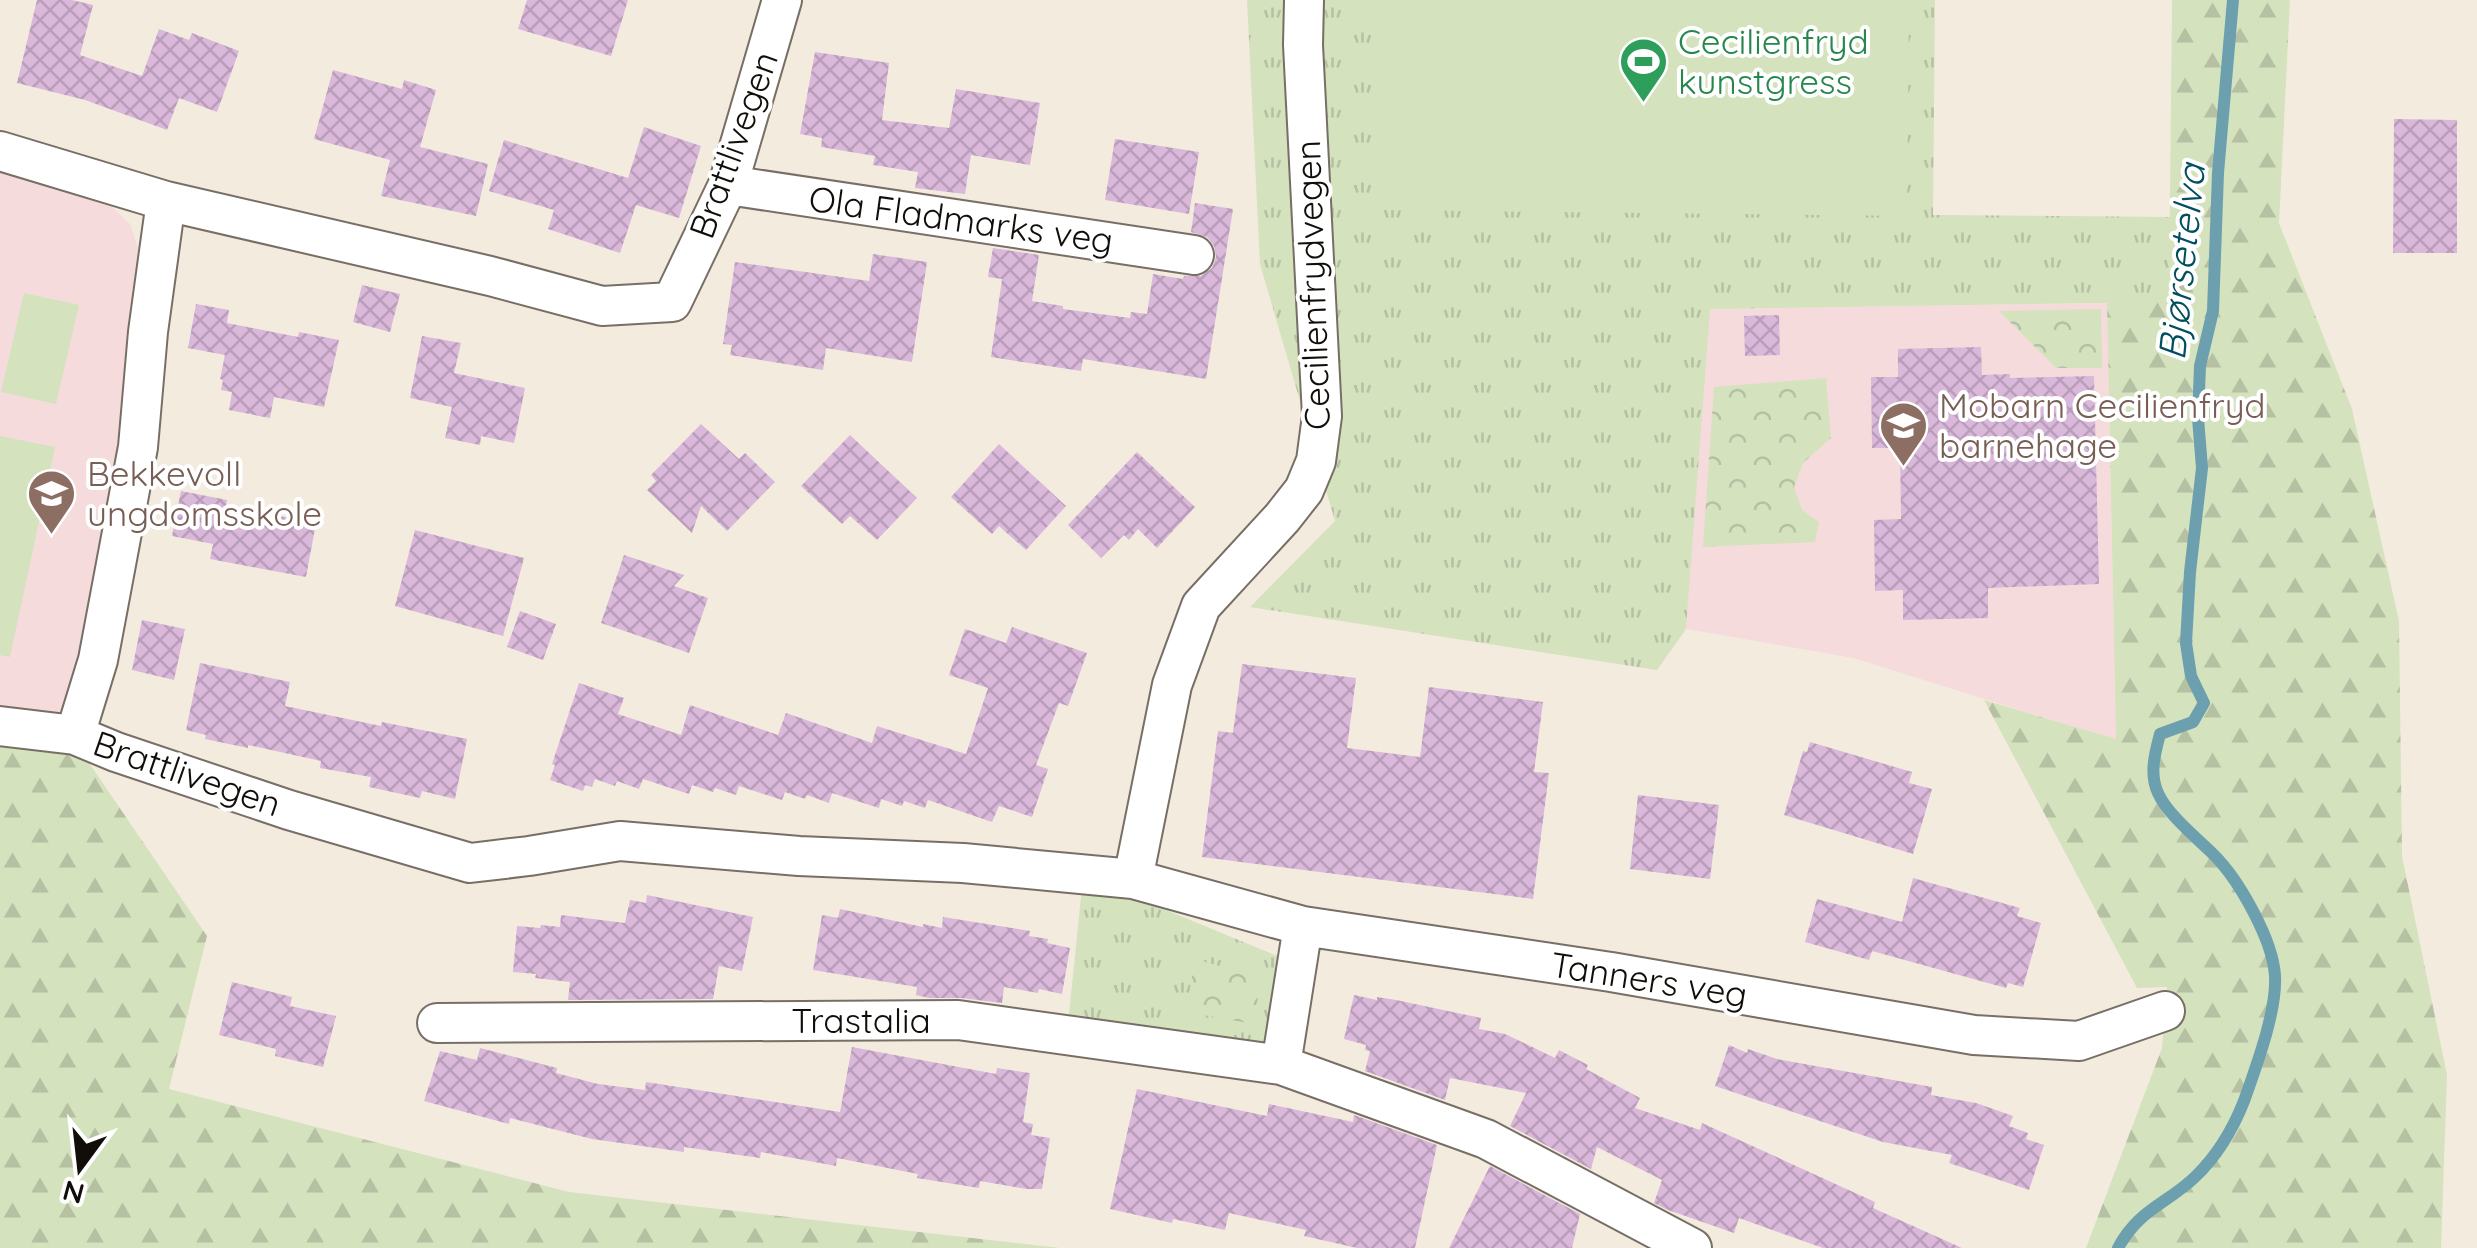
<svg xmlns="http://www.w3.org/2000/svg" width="2477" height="1248" viewBox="0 0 2477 1248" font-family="Quicksand,sans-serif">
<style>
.education{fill:#f6dbdc}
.grass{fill:url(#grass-tufts)}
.forest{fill:url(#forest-firs)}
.park{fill:url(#park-crowns)}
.pitch{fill:#d4e2be}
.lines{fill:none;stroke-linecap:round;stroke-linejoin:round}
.stream{stroke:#6ca0ae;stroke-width:12}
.building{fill:url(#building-cross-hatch)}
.minor-casing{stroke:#776f65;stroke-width:42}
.minor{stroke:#fff;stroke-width:38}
.labels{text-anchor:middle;stroke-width:8;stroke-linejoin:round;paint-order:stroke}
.leisure-label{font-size:35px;fill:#27864d;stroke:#fff;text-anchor:start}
.street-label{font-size:35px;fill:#110e0a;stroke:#fff}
.education-label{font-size:35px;fill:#785e54;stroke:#fff;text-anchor:start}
.water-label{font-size:38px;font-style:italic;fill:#004e5e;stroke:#fff}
</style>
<defs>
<pattern id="grass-tufts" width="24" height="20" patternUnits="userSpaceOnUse" patternTransform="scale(2.5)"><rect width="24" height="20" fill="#d4e2be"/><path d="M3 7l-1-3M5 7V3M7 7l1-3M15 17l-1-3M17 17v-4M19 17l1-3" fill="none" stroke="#b5c1a2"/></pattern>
<pattern id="forest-firs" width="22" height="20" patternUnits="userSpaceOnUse" patternTransform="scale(2.5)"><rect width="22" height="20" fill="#d4e2be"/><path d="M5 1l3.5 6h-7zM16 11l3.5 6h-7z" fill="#b5c1a2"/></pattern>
<pattern id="park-crowns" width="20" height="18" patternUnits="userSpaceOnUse" patternTransform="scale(2.5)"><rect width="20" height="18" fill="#d4e2be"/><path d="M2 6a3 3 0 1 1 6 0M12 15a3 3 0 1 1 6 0" fill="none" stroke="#b5c1a2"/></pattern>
<pattern id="building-cross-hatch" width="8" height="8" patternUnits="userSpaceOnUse" patternTransform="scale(2.5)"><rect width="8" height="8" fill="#d9b8da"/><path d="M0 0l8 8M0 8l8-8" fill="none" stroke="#b99dba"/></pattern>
</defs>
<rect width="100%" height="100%" fill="#f4ebdf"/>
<path class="education" d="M0 168 105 200 130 224 142 260 135 364 71 719 0 708Z
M2107 303 2116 740 1853 658 1686 629 1709 309Z"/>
<path class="grass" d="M1247 0H1935L1933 215 2171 217 2169 302 1710 309 1686 629 1657 670 1250 607 1335 521 1260 264Z
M1082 887 1127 894 1280 957 1266 1048 1068 1024Z"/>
<path class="forest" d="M2172 0H2290L2279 223 2352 409 2399 621 2402 856 2447 1075 2441 1248H2086L2162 1048 2167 987 2137 988 1984 700 2116 739 2107 303 2169 301Z
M0 746 85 757 207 936 169 1089 569 1192 1060 1248H0Z"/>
<path class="park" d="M2101 309 2102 368H2056L1999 311Z
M1826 378 1831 438 1803 463 1794 487 1802 510 1819 522 1815 542 1703 547 1714 387Z
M1195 959 1261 978 1254 1024 1186 1012Z"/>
<path class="pitch" d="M1378 0H1909L1907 216 1376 210Z
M24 293 79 305 56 404 1 392Z
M0 436 55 447 10 657 0 655Z"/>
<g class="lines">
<path class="stream" d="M2118 1248C2139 1209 2167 1204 2195 1177 2217 1156 2233 1129 2244 1101 2256 1067 2277 1011 2275 976 2273 940 2239 880 2214 855 2198 839 2167 814 2158 793 2149 774 2155 753 2160 734L2193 722 2204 703 2191 676 2186 643 2190 572 2202 468 2198 418 2200 366 2213 311 2218 173 2233 0"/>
</g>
<path class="building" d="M37 0H72L93 5 80 55 142 76 159 29 189 40 192 33 239 51 217 112 179 98 167 130 85 100 17 83Z
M527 0H628L611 56 518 29Z
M815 52 889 63 882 120 949 128 956 89 1040 103 1030 165 971 155 965 194 915 188 918 172 873 165 875 156 821 147 822 138 800 134Z
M333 70 402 89 404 80 436 90 420 147 488 164 476 216 381 196 390 160 314 139Z
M2394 119 2457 120V253H2393Z
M644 127 701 146 679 218 636 205 620 253 548 229 554 210 489 191 504 140 628 178Z
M1115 139 1199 152 1189 214 1105 200Z
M1195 203 1233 209 1206 379 1083 359 1081 371 991 357 1002 279 988 277 993 248 1039 255 1032 301 1063 306V309L1130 318 1131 312 1147 314 1153 274 1183 279 1184 276H1201L1212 268 1216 257 1214 246 1207 237 1191 232Z
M873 254 927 262 912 362 826 348 823 370 730 355 732 345 723 344 735 262 869 281Z
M362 285 400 294 390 332 353 322Z
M196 304 229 310 227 323 298 337 299 332 339 340 324 407 274 397 270 418 229 410 232 392 221 390 223 380 220 379 225 355 188 348Z
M1779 315 1780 355 1745 356 1744 316Z
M422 336 461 343 454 373 525 388 514 443 481 436 480 445 445 438 452 407 410 398Z
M1981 347 1982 375 2010 374V378L2094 376 2099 584 1988 588V618L1903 620V590L1875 591 1874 520 1901 519 1900 448H1872L1871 377H1898V349Z
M701 424 739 459 745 453 775 482 727 531 701 506 692 533 647 490 656 481 651 475Z
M850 435 917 498 877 540 850 516 842 524 801 486Z
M999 444 1066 506 1026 550 999 526 992 534 951 497Z
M1137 452 1195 507 1157 548 1138 529 1129 540 1124 535 1101 558 1068 525Z
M181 491 227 500 226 506 316 523 306 577 210 559 213 544 172 536Z
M415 530 524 558 503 636 395 606Z
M624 555 684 575 674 586 708 598 689 653 601 623Z
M520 611 556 624 543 660 507 647Z
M142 620 185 629 174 680 132 670Z
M1012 627 1087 653 1068 706 1059 703 1036 765 1048 769 1032 817 999 806 992 822 928 800 925 808 904 801 902 806 881 799 879 808 832 793 829 803 807 795 805 799 785 792 782 800 739 786 736 795 715 788 713 792 692 785 689 794 643 779 639 789 617 781 615 786 595 779 592 787 585 785 583 791 550 780 555 765 552 764 579 683 624 698 618 714 681 735 690 705 778 735 786 713 872 743 877 726 966 754 988 688 949 675 965 629 1006 643Z
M200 663 290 682 285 706 381 726 382 722 467 739 455 799 422 791 420 798 369 787 371 777 320 768 321 761 248 745V748L205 739 206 735 186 730Z
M1242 664 1356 678 1347 748 1420 757 1429 687 1543 702 1534 772 1549 773 1533 899 1202 857 1218 731 1233 733Z
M1810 742 1912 772 1909 783 1932 789 1913 854 1784 815 1803 751 1807 752Z
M1638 795 1719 805 1710 879 1630 869Z
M1913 878 2020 908 2017 916 2041 923 2023 987 2008 983 2006 988 1872 951 1869 960 1805 942 1817 899 1902 922Z
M647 895 753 917 742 971 719 966 713 999 568 1000 570 982 535 978 536 974 513 972 517 926 540 928 541 925 560 927 561 915 625 923 630 900 646 903Z
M840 909 923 927V924L942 928 943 917 1030 931 1029 936 1048 939 1047 943 1070 948 1062 994 1039 989 1038 993 1004 987 1002 1003 961 998H929L916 995 917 987 813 970 822 915 838 918Z
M232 982 292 997 290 1006 336 1016 323 1067 275 1056 276 1049 219 1035Z
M1354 995 1377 1000V997L1396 1000 1481 1018 1479 1029 1505 1034 1555 1058 1559 1050 1588 1065 1586 1069 1640 1098 1635 1108 1700 1130 1702 1123 1875 1202 1873 1208 1962 1248H1823L1739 1218 1734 1233 1668 1210 1654 1203 1662 1180 1597 1147 1591 1169 1510 1126 1526 1093 1450 1078 1445 1100 1365 1071 1370 1051 1365 1050 1366 1045 1344 1039Z
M1729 1045 1747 1053 1748 1049 1777 1059 1932 1087 1931 1095 1976 1103 2013 1116 2009 1126 2028 1133 2026 1139 2044 1145 2029 1190 1949 1163 1952 1155 1883 1142 1715 1086Z
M852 1047 996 1074 997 1068 1030 1073 1023 1122 1033 1124 1031 1135 1050 1138 1042 1189H1027L980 1181 979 1188 917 1178 918 1174 837 1158 836 1166 761 1152 760 1158 684 1147V1152L592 1139 510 1118 509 1124 424 1101 440 1051 477 1060 480 1048 557 1068 556 1073 598 1084 645 1090 646 1082 840 1112Z
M1137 1089 1267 1116 1269 1104 1353 1122 1354 1115 1437 1145 1415 1248H1357L1304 1236 1306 1230 1229 1213 1225 1230 1173 1219 1172 1223 1110 1209Z
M1490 1166 1580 1214 1572 1248H1449Z"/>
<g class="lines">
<defs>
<path id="minor" d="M782 0 728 185 672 302 602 306 490 276 166 201 148 332 138 447 98 660 75 735 116 752 289 810 470 863 529 856 620 841 799 856 963 863 1133 879 1303 926 1611 972 1974 1035 2079 1041 2165 1011
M0 151 166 201
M728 185 1194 255
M0 726 75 735
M1133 879 1172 685 1201 606 1282 518 1304 490 1316 461 1322 416 1303 45 1304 0
M437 1023 958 1020 1281 1065 1486 1139 1692 1248
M1281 1065 1303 926"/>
</defs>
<use href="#minor" class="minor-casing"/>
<use href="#minor" class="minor"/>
</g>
<defs>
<symbol id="stadium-pin" viewBox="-11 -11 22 30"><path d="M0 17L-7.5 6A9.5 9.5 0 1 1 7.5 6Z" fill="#2e9e5b" stroke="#fff"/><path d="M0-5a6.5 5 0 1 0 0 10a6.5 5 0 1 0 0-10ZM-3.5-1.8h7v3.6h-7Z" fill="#fff"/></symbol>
<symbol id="school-pin" viewBox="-11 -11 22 30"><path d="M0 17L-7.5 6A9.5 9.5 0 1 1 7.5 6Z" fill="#8d6e63" stroke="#fff"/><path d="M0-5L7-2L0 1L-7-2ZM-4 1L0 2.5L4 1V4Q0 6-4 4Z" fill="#fff"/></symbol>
</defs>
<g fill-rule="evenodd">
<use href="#stadium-pin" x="1616" y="34" width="55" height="75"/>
<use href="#school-pin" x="1876" y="398" width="55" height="75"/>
<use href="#school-pin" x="24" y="466" width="55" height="75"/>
</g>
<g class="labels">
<g class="leisure-label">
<text x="1678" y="54">Cecilienfryd<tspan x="1678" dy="40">kunstgress</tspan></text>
</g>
<g class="street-label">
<text transform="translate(734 145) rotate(-70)" y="12">Brattlivegen</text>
<text transform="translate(961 220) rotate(8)" y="12">Ola Fladmarks veg</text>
<text transform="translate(1313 285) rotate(-92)" y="12">Cecilienfrydvegen</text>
<text transform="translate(187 774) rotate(19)" y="12">Brattlivegen</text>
<text transform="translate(1649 980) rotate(9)" y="12">Tanners veg</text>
<text x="861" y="1033">Trastalia</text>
</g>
<g class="education-label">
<text x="1939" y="418">Mobarn Cecilienfryd<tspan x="1939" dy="40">barnehage</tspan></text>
<text x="87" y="486">Bekkevoll<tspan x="87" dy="40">ungdomsskole</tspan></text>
</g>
<g class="water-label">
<text transform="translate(2182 262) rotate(-84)" y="13">Bjørsetelva</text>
</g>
</g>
<g transform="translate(80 1168) rotate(195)" stroke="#ffffff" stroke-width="8" paint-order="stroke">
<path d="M0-8L18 38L0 25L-18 38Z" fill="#110e0a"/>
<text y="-15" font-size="28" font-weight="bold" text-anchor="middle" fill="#110e0a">N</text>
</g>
</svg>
